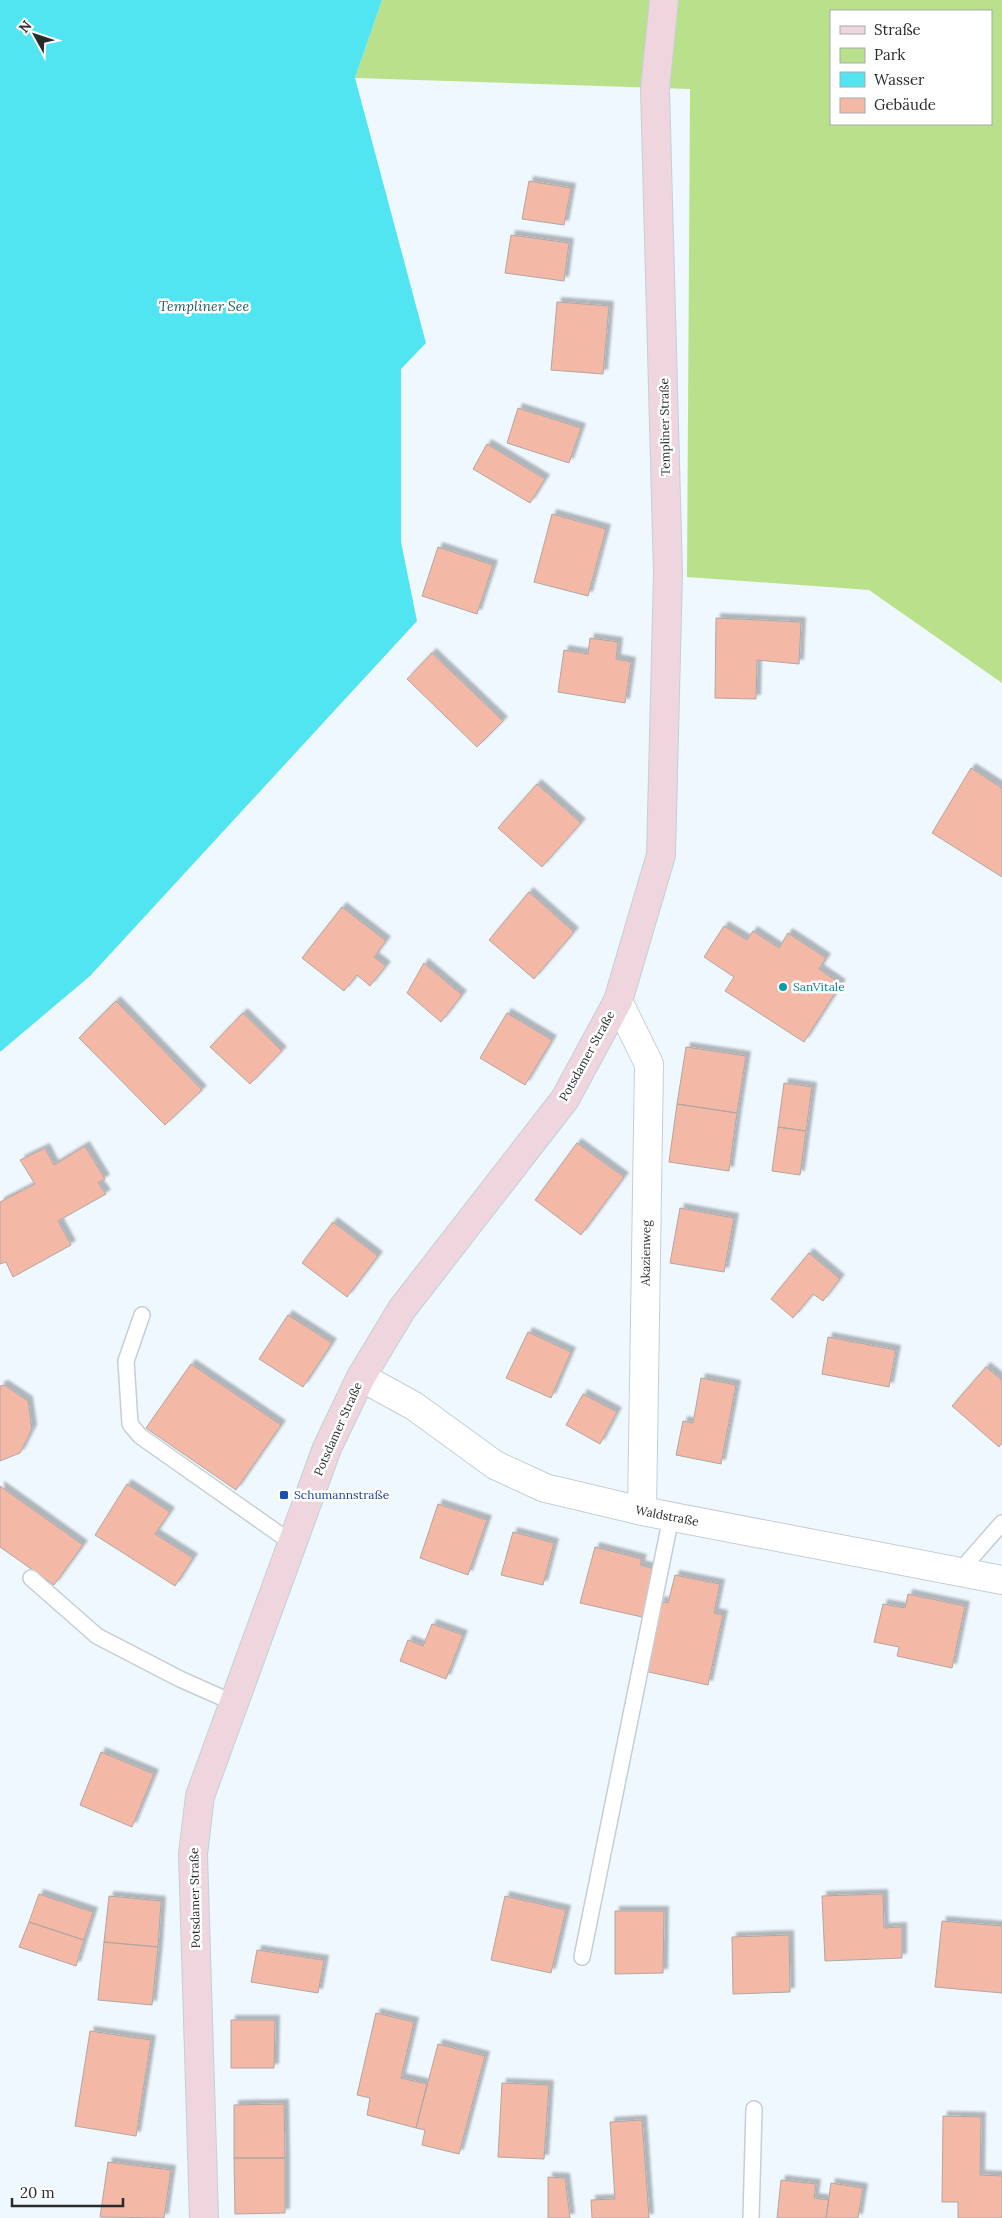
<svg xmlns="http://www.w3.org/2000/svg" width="1002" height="2218" viewBox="0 0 1002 2218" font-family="Lora,serif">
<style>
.green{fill:#b9e18b;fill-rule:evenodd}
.water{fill:#51e5f2}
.building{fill:#f4b8a6;stroke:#b1a6a3;filter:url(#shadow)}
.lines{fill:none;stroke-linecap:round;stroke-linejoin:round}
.lane-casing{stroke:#c6ced5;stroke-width:18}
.street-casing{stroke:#c6ced5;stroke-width:30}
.secondary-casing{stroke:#c6ced5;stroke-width:30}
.lane{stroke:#fff;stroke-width:15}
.street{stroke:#fff;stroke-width:28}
.secondary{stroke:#efd6de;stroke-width:28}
.culture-dot{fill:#0f9aa8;stroke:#fff;stroke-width:2}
.transit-dot{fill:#1a4fb4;stroke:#fff;stroke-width:2}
.labels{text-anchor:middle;stroke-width:5;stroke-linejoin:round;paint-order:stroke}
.street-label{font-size:12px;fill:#282b2e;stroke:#fff}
.culture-label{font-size:12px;fill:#0d838f;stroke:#fff;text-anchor:start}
.transit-label{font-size:12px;fill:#164399;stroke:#fff;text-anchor:start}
.water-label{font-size:14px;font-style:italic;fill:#215d63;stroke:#fff}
</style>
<defs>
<filter id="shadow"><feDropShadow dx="4.5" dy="-4.5" stdDeviation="1" flood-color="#0004"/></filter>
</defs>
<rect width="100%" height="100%" fill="#eff8ff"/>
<path class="green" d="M382 0H1002V683L869 590 687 577 690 89 355 78ZM831 11H991V124H831Z"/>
<path class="water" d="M0 0H382L355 78 426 343 401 369V542L417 621 90 976 0 1052Z"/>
<path class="building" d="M529 181 571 188 564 225 522 219Z
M511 235 569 243 564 281 505 273Z
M557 302 609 306 603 374 551 370Z
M518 408 581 428 569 463 507 443Z
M487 444 545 479 530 503 473 469Z
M552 514 606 529 588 596 534 582Z
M438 547 493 565 477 614 422 596Z
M716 618 801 622 799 664 757 660 756 699 715 698Z
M590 638 618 642 616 659 631 662 625 703 558 692 564 650 588 654Z
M432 653 503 721 477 747 407 679Z
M971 768 1002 788V877L932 833Z
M537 784 581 823 542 867 498 828Z
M529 892 574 932 534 979 489 940Z
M342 907 386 941 374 957 386 966 370 986 357 975 344 991 302 958Z
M724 926 747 940 753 931 779 948 788 933 826 958 819 969 841 984 804 1042 725 991 734 977 704 957Z
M424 963 462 995 441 1022 407 993Z
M116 1001 202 1090 165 1125 79 1038Z
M243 1013 282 1051 250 1084 210 1047Z
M507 1013 552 1040 525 1085 480 1058Z
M686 1047 746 1056 737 1113 677 1104Z
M784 1083 812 1087 806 1131 778 1127Z
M677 1104 737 1113 729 1171 669 1162Z
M778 1127 806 1131 800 1175 772 1171Z
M577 1143 624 1177 581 1235 535 1200Z
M85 1146 105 1179 98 1183 106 1194 58 1221 71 1245 13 1277 6 1262 0 1264V1202L35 1184 20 1160 45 1148 54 1165Z
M680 1208 734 1218 724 1272 670 1263Z
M333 1222 378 1256 347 1297 302 1263Z
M809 1253 840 1279 823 1301 813 1294 793 1318 771 1299Z
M288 1315 332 1343 303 1387 259 1359Z
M528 1332 571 1352 551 1398 506 1378Z
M828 1337 896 1350 889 1387 822 1374Z
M191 1364 281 1425 236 1490 146 1428Z
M986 1367 1002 1380V1443L999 1447 952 1406Z
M701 1378 736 1385 721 1464 676 1455 683 1421 693 1423Z
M4 1385 28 1401 32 1429 20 1453 0 1461V1386Z
M583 1394 617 1412 600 1444 566 1425Z
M127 1484 170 1512 155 1534 193 1558 175 1586 95 1535Z
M0 1486 83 1545 54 1585 0 1547Z
M438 1504 487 1520 468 1575 420 1558Z
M513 1532 554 1543 543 1585 501 1575Z
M595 1547 642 1559 640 1565 655 1569 642 1617 580 1603Z
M675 1575 720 1584 714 1613 723 1615 708 1685 644 1671 660 1601 668 1603Z
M908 1594 965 1606 952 1668 897 1656 899 1647 874 1642 883 1604 905 1608Z
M432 1624 463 1635 446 1679 400 1661 408 1640 423 1646Z
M101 1752 154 1774 132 1827 80 1805Z
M39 1894 93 1912 84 1940 29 1922Z
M883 1894 884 1928 902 1927V1958L825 1961 822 1896Z
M109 1896 161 1901 158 1947 104 1942Z
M505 1896 566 1910 551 1973 491 1960Z
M615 1911H664L663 1973 615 1974Z
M942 1921 1002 1926V1993L935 1987Z
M29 1922 84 1940 76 1966 19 1947Z
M789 1935 790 1992 733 1994 732 1937Z
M104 1942 158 1947 152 2005 98 2000Z
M257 1950 324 1960 318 1993 251 1982Z
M376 2013 414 2022 401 2078 427 2084 416 2128 367 2115 370 2098 357 2095Z
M231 2020H275L274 2068H231Z
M90 2031 151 2040 136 2136 75 2126Z
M438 2044 485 2056 459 2154 422 2145 425 2130 416 2128Z
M502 2083 549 2085 544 2159 498 2157Z
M284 2104 285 2158H234V2105Z
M943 2116 981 2117 980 2175 1002 2176V2218H958V2202H942Z
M642 2120 649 2218H592L591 2200 615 2199 610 2122Z
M234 2158H285V2213L235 2214Z
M108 2162 171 2170 164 2218 100 2217Z
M548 2177 565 2178 570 2218H548Z
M781 2180 816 2184 814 2198 829 2200 826 2218H777Z
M831 2183 863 2188 858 2218H826Z"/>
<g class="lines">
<defs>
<path id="lane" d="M142 1315 126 1361 130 1424 140 1436 292 1543
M959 1572 1002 1523
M31 1578 97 1636 180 1679 234 1703
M582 1957 671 1517
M751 2218 754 2109"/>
<path id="street" d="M618 1001 649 1064 642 1511
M361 1377 414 1406 495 1465 545 1488 642 1511 1002 1580"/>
<path id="secondary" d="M204 2218 193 1854 200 1796 327 1448 361 1377 402 1309 565 1099 618 1001 661 855 668 574 655 89 664 0"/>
</defs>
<use href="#lane" class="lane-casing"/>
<use href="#street" class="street-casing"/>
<use href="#secondary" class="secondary-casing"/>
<use href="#lane" class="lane"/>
<use href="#street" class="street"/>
<use href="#secondary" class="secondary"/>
</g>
<circle class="culture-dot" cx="783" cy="987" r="5"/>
<rect class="transit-dot" x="279" y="1490" width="10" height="10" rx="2.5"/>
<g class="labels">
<g class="street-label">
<text transform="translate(665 427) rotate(-91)" y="4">Templiner Straße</text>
<text transform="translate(587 1056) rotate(-61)" y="4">Potsdamer Straße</text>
<text transform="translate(646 1253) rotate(-89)" y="4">Akazienweg</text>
<text transform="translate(338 1429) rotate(-66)" y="4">Potsdamer Straße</text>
<text transform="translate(667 1516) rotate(11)" y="4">Waldstraße</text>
<text transform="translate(195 1898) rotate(-91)" y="4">Potsdamer Straße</text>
</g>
<g class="culture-label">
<text x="793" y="991">SanVitale</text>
</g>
<g class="transit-label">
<text x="294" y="1499">Schumannstraße</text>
</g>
<g class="water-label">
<text x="204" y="311">Templiner See</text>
</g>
</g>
<rect x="830" y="10" width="162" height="115" fill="#ffffff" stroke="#a9aaab"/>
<rect x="840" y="26" width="25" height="8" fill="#efd6de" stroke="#a9aaab"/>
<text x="874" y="35" font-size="15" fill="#282b2e">Straße</text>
<rect x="840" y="48" width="25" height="15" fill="#b9e18b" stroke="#a9aaab"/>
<text x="874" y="60" font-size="15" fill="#282b2e">Park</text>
<rect x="840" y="72" width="25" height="15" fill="#51e5f2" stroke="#a9aaab"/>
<text x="874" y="85" font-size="15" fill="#282b2e">Wasser</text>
<rect x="840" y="98" width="25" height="15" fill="#f4b8a6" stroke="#a9aaab"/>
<text x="874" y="110" font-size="15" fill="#282b2e">Gebäude</text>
<g transform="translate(35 35) rotate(310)" stroke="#ffffff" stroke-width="4" paint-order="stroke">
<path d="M0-4L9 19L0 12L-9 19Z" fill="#282b2e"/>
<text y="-8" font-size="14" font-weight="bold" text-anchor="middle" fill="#282b2e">N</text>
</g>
<path d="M12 2198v8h111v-8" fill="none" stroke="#282b2e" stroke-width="2.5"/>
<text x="20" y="2198" font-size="15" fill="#282b2e" stroke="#ffffff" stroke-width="4" paint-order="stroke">20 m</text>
</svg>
